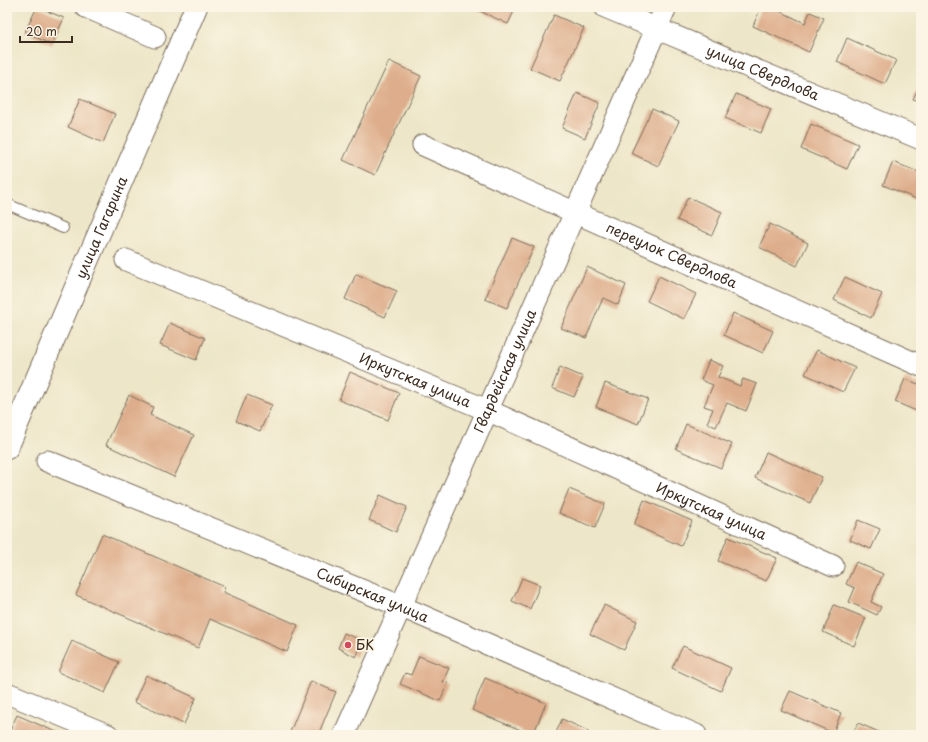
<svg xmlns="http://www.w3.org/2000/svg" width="928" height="742" viewBox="0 0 928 742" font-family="'Playpen Sans',sans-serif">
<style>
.building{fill:#deae8c}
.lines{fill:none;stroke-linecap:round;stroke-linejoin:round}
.service-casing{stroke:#796c5a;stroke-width:12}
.minor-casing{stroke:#796c5a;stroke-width:23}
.tertiary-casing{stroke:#796c5a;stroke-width:24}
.service{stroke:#fff;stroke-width:10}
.minor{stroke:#fff;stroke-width:21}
.tertiary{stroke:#fff;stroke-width:22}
.poi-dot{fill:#d1495b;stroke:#fcf5e5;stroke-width:1.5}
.labels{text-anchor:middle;stroke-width:3.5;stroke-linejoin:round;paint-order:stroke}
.street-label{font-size:14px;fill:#3b2a1e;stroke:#fcf5e5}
.poi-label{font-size:14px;fill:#3b2a1e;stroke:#fcf5e5;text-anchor:start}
</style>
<rect width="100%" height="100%" fill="#fcf5e5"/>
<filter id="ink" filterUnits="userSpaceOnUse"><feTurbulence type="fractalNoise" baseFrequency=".025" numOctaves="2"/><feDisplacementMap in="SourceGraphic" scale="8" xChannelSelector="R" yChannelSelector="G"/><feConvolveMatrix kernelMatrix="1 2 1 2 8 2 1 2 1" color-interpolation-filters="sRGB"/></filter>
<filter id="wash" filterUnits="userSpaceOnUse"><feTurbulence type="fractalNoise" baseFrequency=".012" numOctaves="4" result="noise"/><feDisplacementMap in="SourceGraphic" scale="16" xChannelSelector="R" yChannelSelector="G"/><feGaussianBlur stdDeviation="0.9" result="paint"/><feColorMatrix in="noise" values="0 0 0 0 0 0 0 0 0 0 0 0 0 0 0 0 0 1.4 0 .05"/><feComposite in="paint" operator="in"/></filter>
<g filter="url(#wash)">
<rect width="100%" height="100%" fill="#ede6c8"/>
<g id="blocks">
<path class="building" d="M7 7H12L7 19Z
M37 7 64 18 52 45 25 32Z
M471 7H516L508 24Z
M761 7H771L805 23 810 12 824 18 809 52 753 26Z
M554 15 584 28 560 81 530 68Z
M847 38 896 60 885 84 837 62Z
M389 61 421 76 375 175 343 160Z
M921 82V103L913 99Z
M577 93 600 103 585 138 562 128Z
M736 94 771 109 761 133 725 118Z
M80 99 115 114 103 143 68 127Z
M652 109 679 121 658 166 631 153Z
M811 124 858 144 847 169 801 149Z
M893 162 921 173V201L883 185Z
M688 197 722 212 712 235 677 220Z
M770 224 808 243 797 266 759 247Z
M512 238 534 247 507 308 485 299Z
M587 267 626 285 618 305 603 298 586 338 561 328Z
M356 274 397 291 385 317 345 299Z
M659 276 696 294 684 319 647 301Z
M845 277 882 294 871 318 834 300Z
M733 313 773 331 763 353 724 335Z
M170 323 205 338 196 360 160 345Z
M7 327 11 328 7 337Z
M817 350 855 368 843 392 805 374Z
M709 360 723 366 718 377 740 386 743 379 757 384 746 411 727 403 716 427 707 423 713 409 704 406 713 385 701 380Z
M560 367 583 377 574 397 552 388Z
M350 372 399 393 388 420 339 400Z
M905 379 921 385V413L895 402Z
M605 383 648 399 638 424 596 407Z
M129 395 153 407 150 415 194 435 174 477 106 445Z
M247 395 272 405 260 431 236 421Z
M686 424 732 444 721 468 676 449Z
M766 452 822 477 810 503 755 478Z
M569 489 605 504 595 528 559 513Z
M380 495 407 507 396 532 369 520Z
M644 500 692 521 681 546 634 525Z
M858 520 880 529 871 549 850 540Z
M102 534 225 587 223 592 298 625 287 652 210 619 198 648 76 595Z
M728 537 777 558 766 581 718 561Z
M856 562 883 574 871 602 881 607 877 615 849 602 855 588 846 584Z
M522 578 540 585 530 609 512 601Z
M604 605 637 621 624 650 590 634Z
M834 605 866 618 854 646 823 632Z
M344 633 363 641 356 657 338 648Z
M72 641 119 662 105 693 58 672Z
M683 646 731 668 721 691 672 668Z
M419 656 449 668 443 682 448 683 440 701 400 684 405 673 411 675Z
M146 675 196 698 184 724 134 702Z
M485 678 546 703 533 735 472 710Z
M311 681 336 692 318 735H298L290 732Z
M790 691 841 713 833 733 781 710Z
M17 715 63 735H8Z
M562 719 588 731 586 735H555Z
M858 723 886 735H852Z"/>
</g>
</g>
<g filter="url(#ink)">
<use href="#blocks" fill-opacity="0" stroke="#796c5a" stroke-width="1"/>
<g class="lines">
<defs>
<path id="service" d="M7 204 63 228"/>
<g id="minor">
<path d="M86 7 155 37"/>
<path id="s1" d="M605 7 921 139"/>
<path id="s2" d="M423 145 921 366"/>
<path id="s3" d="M126 260 487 410 833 566"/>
<path id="s4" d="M47 461 400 606 696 735"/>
<path d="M7 693 108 735"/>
<path id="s5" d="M344 735 666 7"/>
</g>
<g id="tertiary">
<path id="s6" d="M7 448 196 7"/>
</g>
</defs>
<use href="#service" class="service-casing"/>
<use href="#minor" class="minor-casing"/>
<use href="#tertiary" class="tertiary-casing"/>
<use href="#service" class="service"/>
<use href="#minor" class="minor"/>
<use href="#tertiary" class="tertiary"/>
</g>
</g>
<circle class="poi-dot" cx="348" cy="645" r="4"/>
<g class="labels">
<g class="street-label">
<text dy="5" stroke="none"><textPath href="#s1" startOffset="171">улица Свердлова</textPath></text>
<text dy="5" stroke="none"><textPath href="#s6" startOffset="240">улица Гагарина</textPath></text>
<text dy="5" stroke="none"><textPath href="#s2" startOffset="272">переулок Свердлова</textPath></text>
<text dy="5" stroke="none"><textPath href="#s5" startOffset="398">Гвардейская улица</textPath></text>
<text dy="5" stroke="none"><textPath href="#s3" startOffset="313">Иркутская улица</textPath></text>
<text dy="5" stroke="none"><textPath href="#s3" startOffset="637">Иркутская улица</textPath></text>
<text dy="5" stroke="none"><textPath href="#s4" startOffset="352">Сибирская улица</textPath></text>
</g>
<g class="poi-label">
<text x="356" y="650">БК</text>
</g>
</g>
<rect width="928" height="742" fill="none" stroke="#fcf5e5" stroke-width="24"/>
<path d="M20 36v6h52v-6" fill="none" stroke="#3b2a1e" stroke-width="2"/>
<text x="26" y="36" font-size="12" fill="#3b2a1e" stroke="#fcf5e5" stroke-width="3" paint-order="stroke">20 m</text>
</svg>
